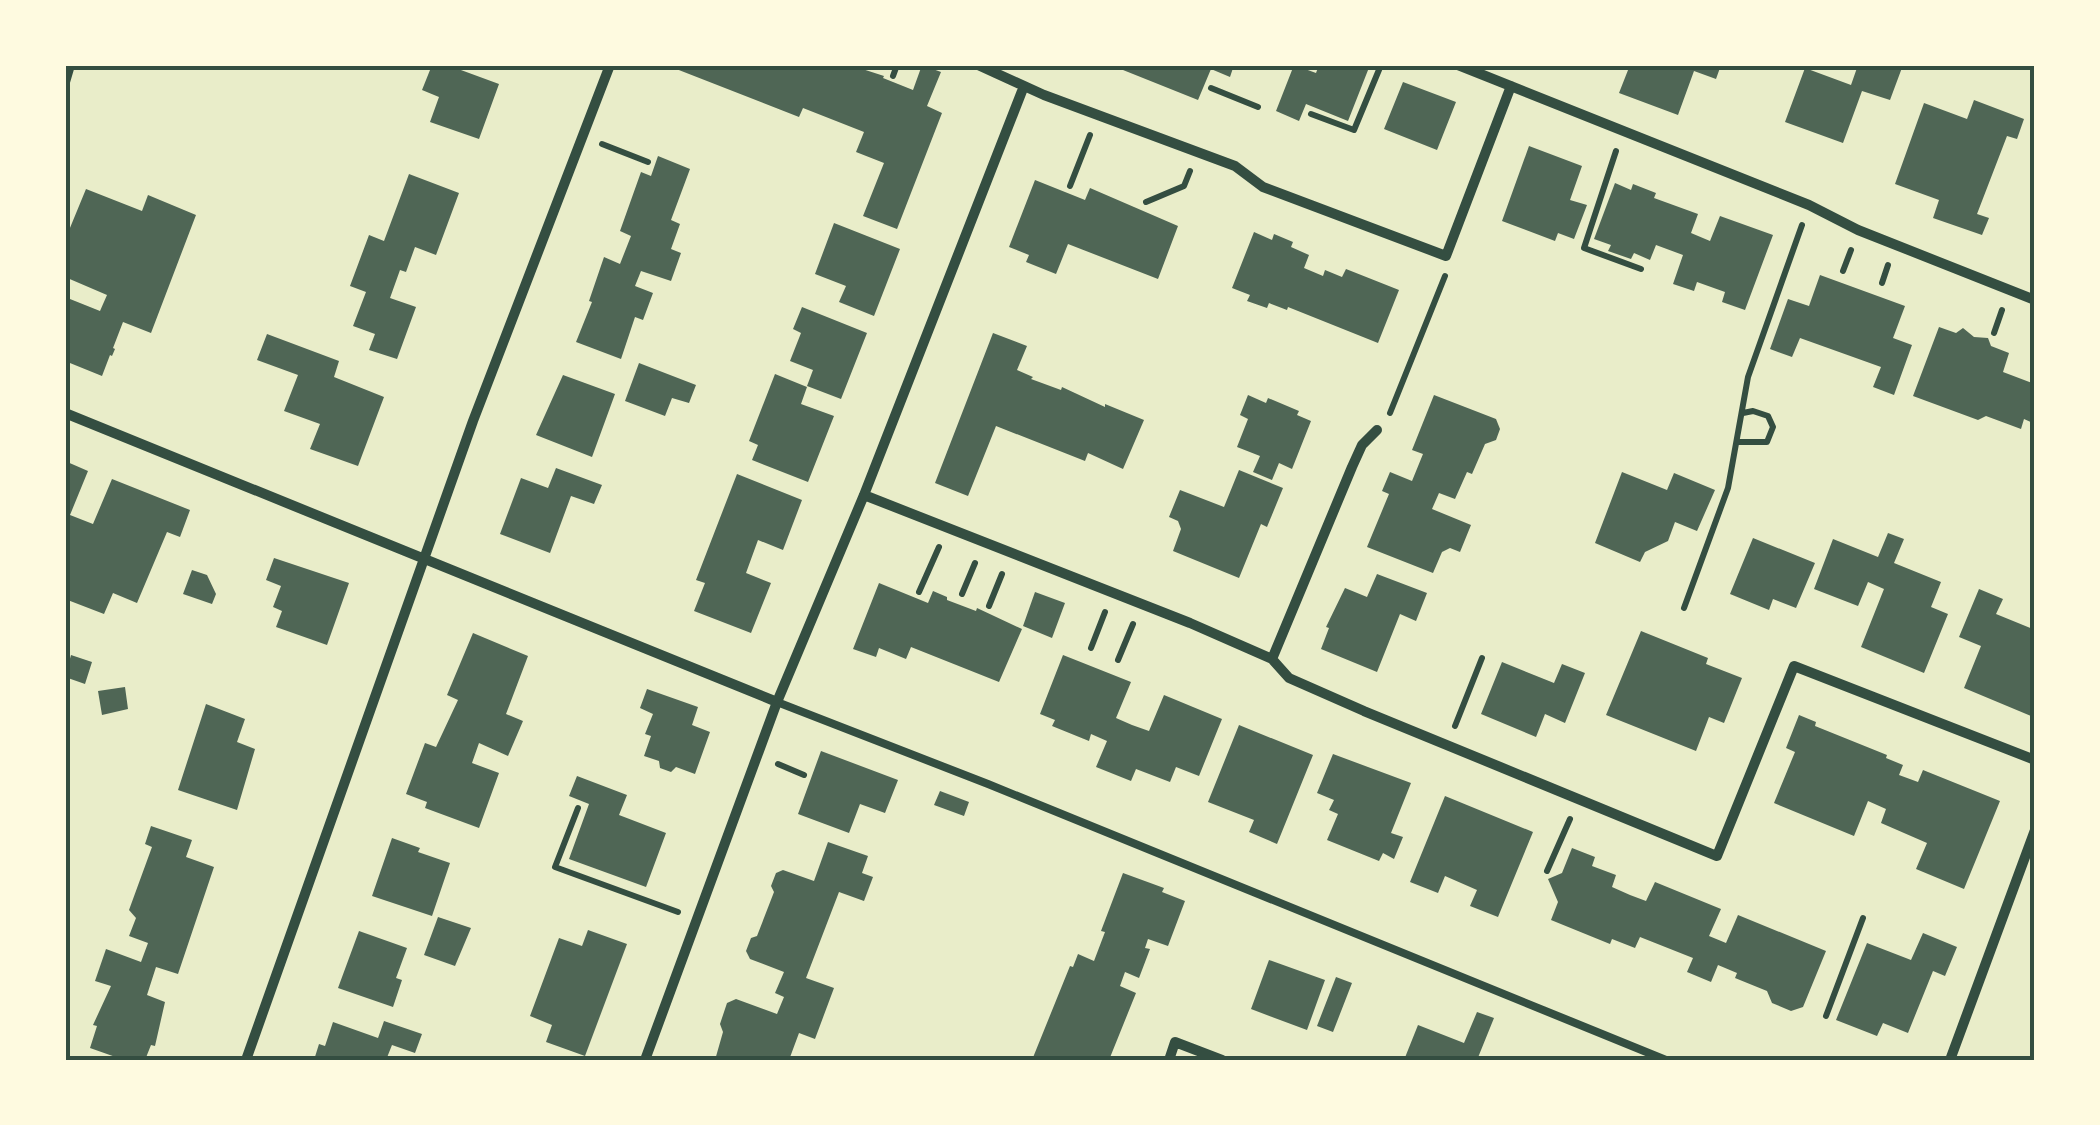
<svg xmlns="http://www.w3.org/2000/svg" width="2100" height="1125" viewBox="0 0 2100 1125" font-family="'Noto Serif',serif">
<style>
.building{fill:#4f6655}
.lines{fill:none;stroke-linecap:round;stroke-linejoin:round}
.path{stroke:#344e41;stroke-width:6}
.service{stroke:#344e41;stroke-width:8}
.minor{stroke:#344e41;stroke-width:10}
.neatline{fill:none;stroke:#344e41;stroke-width:4}
</style>
<rect width="100%" height="100%" fill="#e9edc9"/>
<path class="building" d="M432 65 450 66 499 84 479 139 430 122 439 97 422 90Z
M666 65H850L884 76 883 78 913 90 922 65 941 72 927 106 942 113 897 229 863 216 884 163 856 152 864 132 803 108 799 117Z
M1125 65H1234L1230 77 1211 69 1198 100 1123 70Z
M1294 65 1316 73 1319 65H1370L1348 121 1306 104 1299 121 1276 111Z
M1630 65H1721L1716 79 1694 71 1678 115 1619 93Z
M1858 65H1903L1890 100 1862 91 1843 143 1785 122 1805 68 1851 85Z
M1403 82 1456 102 1437 150 1384 129Z
M1974 100 2024 119 2017 139 2007 136 1977 214 1989 218 1982 235 1933 218 1939 200 1895 184 1924 103 1967 119Z
M1529 146 1582 166 1570 200 1587 205 1574 239 1558 233 1555 241 1502 221Z
M658 156 690 169 671 220 680 224 671 249 681 253 671 281 641 271 635 286 653 293 643 320 635 317 621 359 576 342 592 302 589 301 604 257 620 264 631 236 620 231 641 172 651 176Z
M409 174 459 193 436 255 415 247 406 272 400 270 390 298 416 307 397 359 369 350 375 334 353 326 366 292 350 286 369 235 384 241Z
M1035 180 1085 200 1090 188 1178 226 1158 279 1068 244 1056 274 1026 262 1029 255 1009 247Z
M1615 183 1631 190 1633 184 1656 193 1654 198 1698 214 1691 233 1710 241 1720 216 1773 235 1745 310 1722 302 1725 292 1697 282 1694 291 1673 284 1683 255 1656 245 1650 260 1634 253 1631 259 1608 251 1611 245 1594 239Z
M86 189 142 211 148 195 196 215 151 333 123 322 113 348 115 349 112 356 110 355 102 376 65 361V297L100 311 107 295 65 277V240Z
M834 223 900 249 874 316 839 302 846 286 815 274Z
M1254 232 1272 240 1274 234 1293 242 1291 247 1309 255 1304 268 1323 276 1325 270 1342 277 1346 269 1399 290 1378 343 1288 307 1287 310 1269 303 1267 308 1247 301 1250 295 1232 288Z
M1820 275 1905 306 1893 338 1912 345 1894 395 1873 387 1881 367 1800 338 1792 357 1770 349 1788 299 1809 306Z
M802 307 867 333 841 399 807 386 813 370 790 361 801 333 793 329Z
M1939 327 1956 333 1963 328 1974 337 1988 338 1991 346 2009 353 2003 372 2035 384V424L2024 419 2021 429 1986 416 1978 420 1913 396Z
M993 333 1027 346 1017 370 1033 377 1031 379 1061 390 1062 387 1105 407V404L1144 420 1123 469 1088 453 1085 461 996 426 968 496 935 483Z
M267 334 339 361 334 377 384 397 358 466 310 449 320 424 284 411 298 375 257 360Z
M639 363 696 385 689 403 672 398 665 416 625 401Z
M775 374 807 387 801 404 834 416 808 482 752 460 758 445 749 441Z
M563 375 615 394 592 457 536 435Z
M1248 395 1266 403 1268 398 1299 411 1297 415 1311 421 1292 469 1279 463 1272 480 1253 472 1260 456 1237 447 1248 419 1240 415Z
M1434 395 1496 419 1500 429 1496 440 1485 444 1472 474 1467 472 1455 499 1439 493 1432 509 1471 525 1460 552 1450 548 1442 552 1433 573 1367 547 1389 494 1382 491 1390 472 1412 481 1423 454 1412 450Z
M65 461 88 471 70 515 93 524 112 479 190 510 180 537 167 532 137 603 113 593 104 614 65 599Z
M556 468 602 485 594 504 571 496 550 553 500 534 521 478 548 488Z
M1239 470 1283 488 1267 527 1261 524 1239 578 1173 551 1181 529 1178 521 1169 517 1180 490 1224 507Z
M1622 472 1667 490 1674 473 1715 490 1697 531 1675 522 1668 541 1645 552 1640 562 1595 543Z
M737 474 802 500 783 550 758 540 746 573 771 583 751 633 694 611 705 583 696 580Z
M1888 533 1904 539 1894 563 1941 582 1931 607 1948 614 1924 673 1861 647 1884 589 1868 582 1858 606 1814 589 1833 539 1878 557Z
M1753 538 1815 563 1796 608 1773 599 1769 610 1730 594Z
M274 558 349 583 327 645 276 627 282 611 273 607 281 586 266 580Z
M192 570 207 575 216 594 212 604 183 594Z
M1377 574 1427 593 1416 621 1400 614 1377 672 1321 649 1329 628 1326 627 1345 588 1367 597Z
M879 583 928 603 933 591 947 597V600L976 611 977 608 1022 629 999 682 911 647 906 659 879 648 876 657 853 649Z
M1979 589 2003 599 1996 614 2035 630V705L2031 716 1964 688 1981 646 1959 637Z
M1035 592 1065 603 1052 638 1023 626Z
M1641 631 1708 658 1706 664 1742 678 1724 723 1709 717 1696 751 1606 715Z
M473 633 528 656 506 714 523 721 508 756 479 743 472 763 499 773 479 828 425 808 427 802 406 794 425 743 436 747 458 700 447 695Z
M71 655 92 662 85 684 65 677Z
M1063 655 1131 682 1116 718 1132 725 1149 731 1164 695 1222 719 1199 776 1176 767 1170 782 1136 769 1131 781 1096 767 1107 741 1091 734 1089 741 1052 726 1055 720 1040 714Z
M1502 662 1554 683 1562 664 1585 673 1565 723 1545 714 1536 737 1481 714Z
M125 687 128 709 102 715 98 691Z
M647 689 698 707 692 725 710 732 695 774 676 767 671 772 660 768 659 761 644 756 651 736 645 734 653 714 640 708Z
M206 704 245 719 237 742 255 749 237 810 178 790Z
M1799 715 1816 722 1815 726 1887 755 1886 758 1903 765 1899 775 1918 782 1923 770 2000 801 1964 889 1916 869 1927 843 1881 823 1886 809 1868 801 1854 836 1774 803 1795 752 1786 748Z
M1239 725 1313 755 1277 844 1249 832 1254 820 1208 802Z
M821 751 898 780 885 813 860 804 849 833 798 814Z
M1333 754 1411 783 1391 833 1403 837 1394 859 1383 853 1379 861 1327 840 1338 814 1329 810 1334 800 1317 793Z
M577 776 627 795 619 815 666 833 646 887 569 859 589 804 569 796Z
M940 791 969 802 964 816 934 805Z
M1445 796 1533 832 1498 917 1470 906 1477 890 1445 876 1438 893 1410 882Z
M151 826 192 840 186 857 214 867 178 974 156 967 147 995 165 1002 155 1046 151 1045 145 1060H124L90 1048 97 1026 93 1025 111 986 95 981 106 949 141 962 148 943 129 936 136 918 129 910 152 847 145 844Z
M392 838 420 848 418 852 450 863 432 916 372 896Z
M828 842 868 856 862 873 873 877 864 901 839 892 806 978 834 988 815 1039 799 1033 789 1060H715L723 1032 720 1024 727 1003 736 999 777 1014 784 997 775 993 784 972 750 959 746 951 751 938 757 936 774 892 771 886 776 873 783 870 814 881Z
M1572 848 1595 857 1592 866 1616 875 1612 887 1630 895 1646 901 1655 882 1721 909 1709 936 1726 943 1738 915 1826 951 1803 1007 1791 1011 1772 1003 1767 991 1735 978 1737 973 1718 965 1711 982 1687 972 1693 958 1640 937 1635 948 1612 939 1610 944 1551 920 1558 902 1548 879 1562 873Z
M1123 873 1164 888 1162 892 1185 901 1168 946 1148 939 1145 948 1150 949 1139 978 1125 972 1120 986 1136 993 1109 1060H1032L1070 966 1073 967 1078 954 1094 961 1105 932 1101 931Z
M438 917 471 928 455 966 424 955Z
M588 930 627 944 585 1056 546 1042 552 1025 530 1016 559 938 582 946Z
M359 931 407 948 396 978 402 980 393 1007 338 988Z
M1923 933 1957 947 1945 976 1933 971 1908 1033 1883 1023 1877 1036 1836 1020 1867 943 1911 960Z
M1269 960 1325 980 1307 1030 1251 1009Z
M1336 977 1352 983 1333 1032 1317 1026Z
M1477 1012 1494 1018 1477 1060H1404L1418 1025 1464 1043Z
M384 1021 422 1034 415 1053 392 1045 386 1060H314L319 1044 325 1046 333 1022 378 1038Z"/>
<g class="lines">
<path class="path" d="M893 76 897 65
M1211 88 1258 107
M1311 114 1354 130 1381 65
M602 144 648 162
M1616 151 1584 248 1641 269
M1070 186 1090 135
M1146 202 1184 186 1190 171
M1843 271 1851 250
M1882 283 1888 265
M1994 333 2002 310
M1390 413 1445 276
M1737 442H1767L1773 427 1768 416 1753 411 1743 413
M919 592 939 547
M962 594 975 563
M989 606 1002 574
M1684 608 1728 488 1748 377 1802 225
M1091 648 1105 612
M1118 660 1133 624
M1455 726 1482 658
M778 764 804 775
M578 808 555 867 678 912
M1547 871 1570 819
M1826 1016 1863 918"/>
<path class="service" d="M777 702 988 784 1666 1060"/>
<path class="minor" d="M978 65 1044 95 1235 166 1263 187 1446 256 1511 86
M1458 65 1809 205 1858 230 2035 300
M65 82 70 65
M65 413 777 702
M864 495 1190 623 1272 659 1289 678 1364 711 1717 856 1794 666 2035 760
M1272 659 1352 467 1362 445 1377 430
M246 1060 473 421 610 65
M645 1060 777 702 864 495 1024 86
M1169 1060 1175 1042 1222 1060
M1950 1060 2035 830"/>
</g>
<rect width="2100" height="1125" fill="none" stroke="#fefae0" stroke-width="135"/>
<rect x="68" y="68" width="1964" height="990" class="neatline"/>
</svg>
